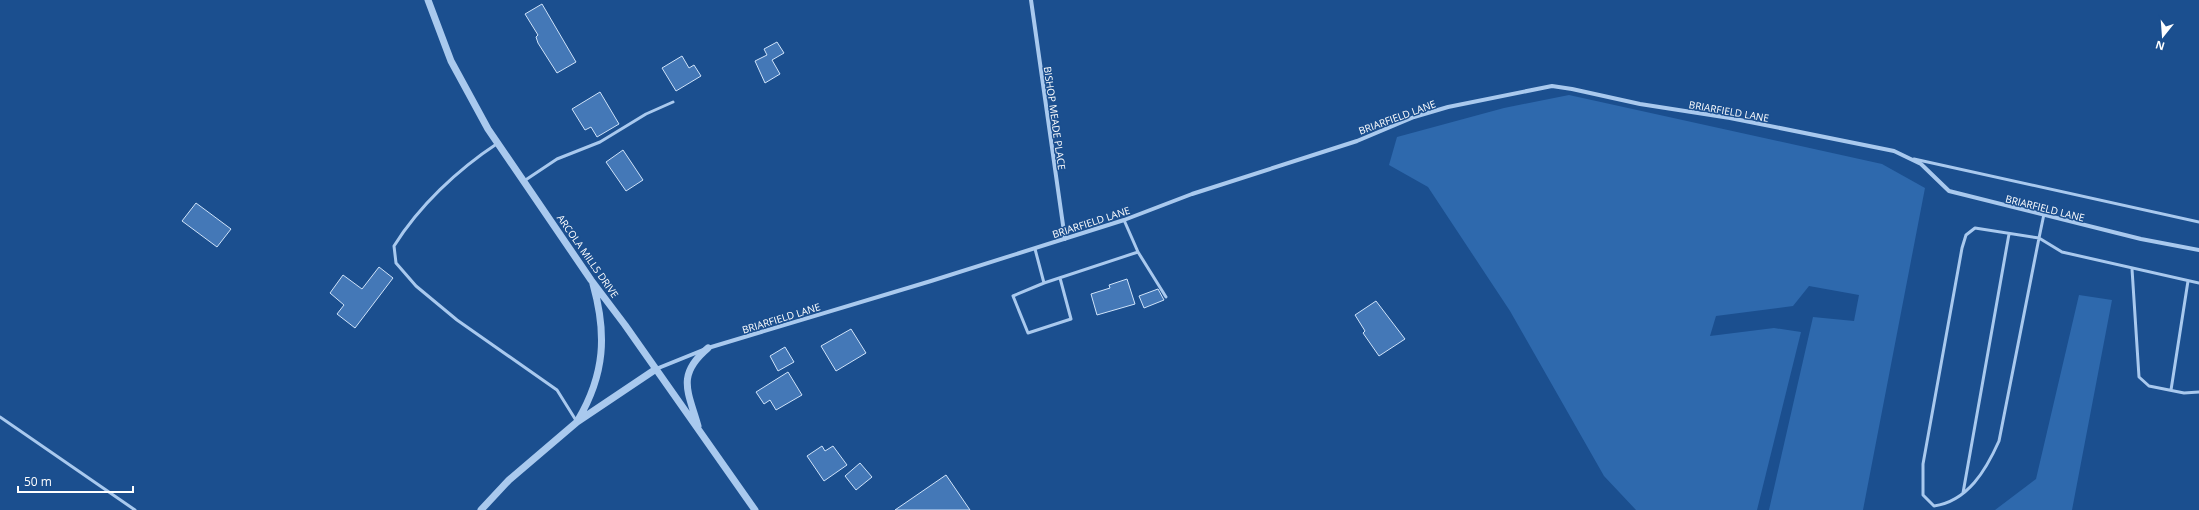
<svg xmlns="http://www.w3.org/2000/svg" width="2199" height="510" viewBox="0 0 2199 510" font-family="'Open Sans',sans-serif">
<style>
.green{fill:#2e69ad}
.building{fill:#4478b7;stroke:#cfe3fa}
.lines{fill:none;stroke-linecap:round;stroke-linejoin:round}
.service{stroke:#a9c9ee;stroke-width:3}
.minor{stroke:#a9c9ee;stroke-width:4}
.tertiary{stroke:#a9c9ee;stroke-width:7}
.labels{text-anchor:middle;stroke-width:3;stroke-linejoin:round;paint-order:stroke}
.street-label{font-size:10px;fill:#fff;stroke:#1b4f8f}
</style>
<rect width="100%" height="100%" fill="#1b4f8f"/>
<path class="green" d="M1569 95 1882 164 1925 188 1863 510H1769L1813 317 1854 321 1859 295 1809 286 1793 306 1716 316 1710 336 1774 328 1801 332 1757 510H1636L1604 476 1510 311 1428 187 1389 165 1397 137 1504 108Z
M2079 295 2112 300 2072 510H1995L2036 479Z"/>
<path class="building" d="M542 4 576 62 557 73 538 43 536 37 538 35 525 14Z
M777 42 784 53 772 60 780 74 765 83 755 61 767 55 764 49Z
M682 56 689 68 694 65 701 76 676 91 662 68Z
M600 92 619 124 597 137 591 127 585 130 572 109Z
M623 150 643 180 626 191 606 162Z
M196 203 231 229 217 247 182 221Z
M379 267 393 278 355 328 337 314 344 305 330 293 343 275 362 289Z
M1127 279 1135 304 1097 315 1091 294 1110 288 1109 285Z
M1158 289 1164 300 1144 308 1139 296Z
M1376 301 1405 339 1379 356 1363 333 1365 331 1355 315Z
M851 329 866 353 836 371 821 346Z
M785 347 794 362 778 371 770 356Z
M788 372 802 395 776 410 770 400 764 404 756 392Z
M822 446 825 451 833 446 847 465 824 481 807 456Z
M860 463 872 477 856 490 845 476Z
M946 475 970 510H895Z"/>
<g class="lines">
<path class="service" d="M498 143C457 170 419 206 394 246L396 263 416 286 457 320 557 390 577 422
M1914 159 2199 222
M524 181 557 159 600 142 646 114 673 102
M2044 214 2039 238 1999 441C1986 470 1968 501 1934 506L1923 495V464L1962 248 1966 235 1975 228 2039 238 2062 252 2199 283
M1035 249 1044 283 1138 252 1124 220
M1138 252 1166 297
M2132 269 2139 377 2149 386 2184 393 2199 392
M1044 283 1013 296 1028 333 1071 319 1060 278
M2171 390 2188 281
M0 417 135 510
M1963 493 2009 234"/>
<path class="minor" d="M1031 0 1065 239
M656 369 708 348 931 281 1124 220 1192 194 1357 141 1414 117 1448 107 1552 86 1572 89 1640 104 1730 118 1894 151 1921 164 1949 191 2141 239 2199 250"/>
<path class="tertiary" d="M428 0 451 61 488 129 591 280 625 325 755 510
M578 420C605 374 607 334 593 284
M698 426C688 391 676 375 708 348
M481 510 509 480 577 422 656 369"/>
</g>
<g class="labels">
<g class="street-label">
<text transform="translate(1729 111) rotate(10)" y="4">BRIARFIELD LANE</text>
<text transform="translate(1397 117) rotate(-20)" y="4">BRIARFIELD LANE</text>
<text transform="translate(1055 118) rotate(82)" y="4">BISHOP MEADE PLACE</text>
<text transform="translate(2045 208) rotate(14)" y="4">BRIARFIELD LANE</text>
<text transform="translate(1091 222) rotate(-18)" y="4">BRIARFIELD LANE</text>
<text transform="translate(588 256) rotate(55)" y="4">ARCOLA MILLS DRIVE</text>
<text transform="translate(781 318) rotate(-17)" y="4">BRIARFIELD LANE</text>
</g>
</g>
<g transform="translate(2163 36) rotate(197)" stroke="#1b4f8f" stroke-width="3" paint-order="stroke">
<path d="M0-3L7 15L0 10L-7 15Z" fill="#ffffff"/>
<text y="-6" font-size="11" font-weight="bold" text-anchor="middle" fill="#ffffff">N</text>
</g>
<path d="M18 486v6h115v-6" fill="none" stroke="#ffffff" stroke-width="2"/>
<text x="24" y="486" font-size="12" fill="#ffffff" stroke="#1b4f8f" stroke-width="3" paint-order="stroke">50 m</text>
</svg>
